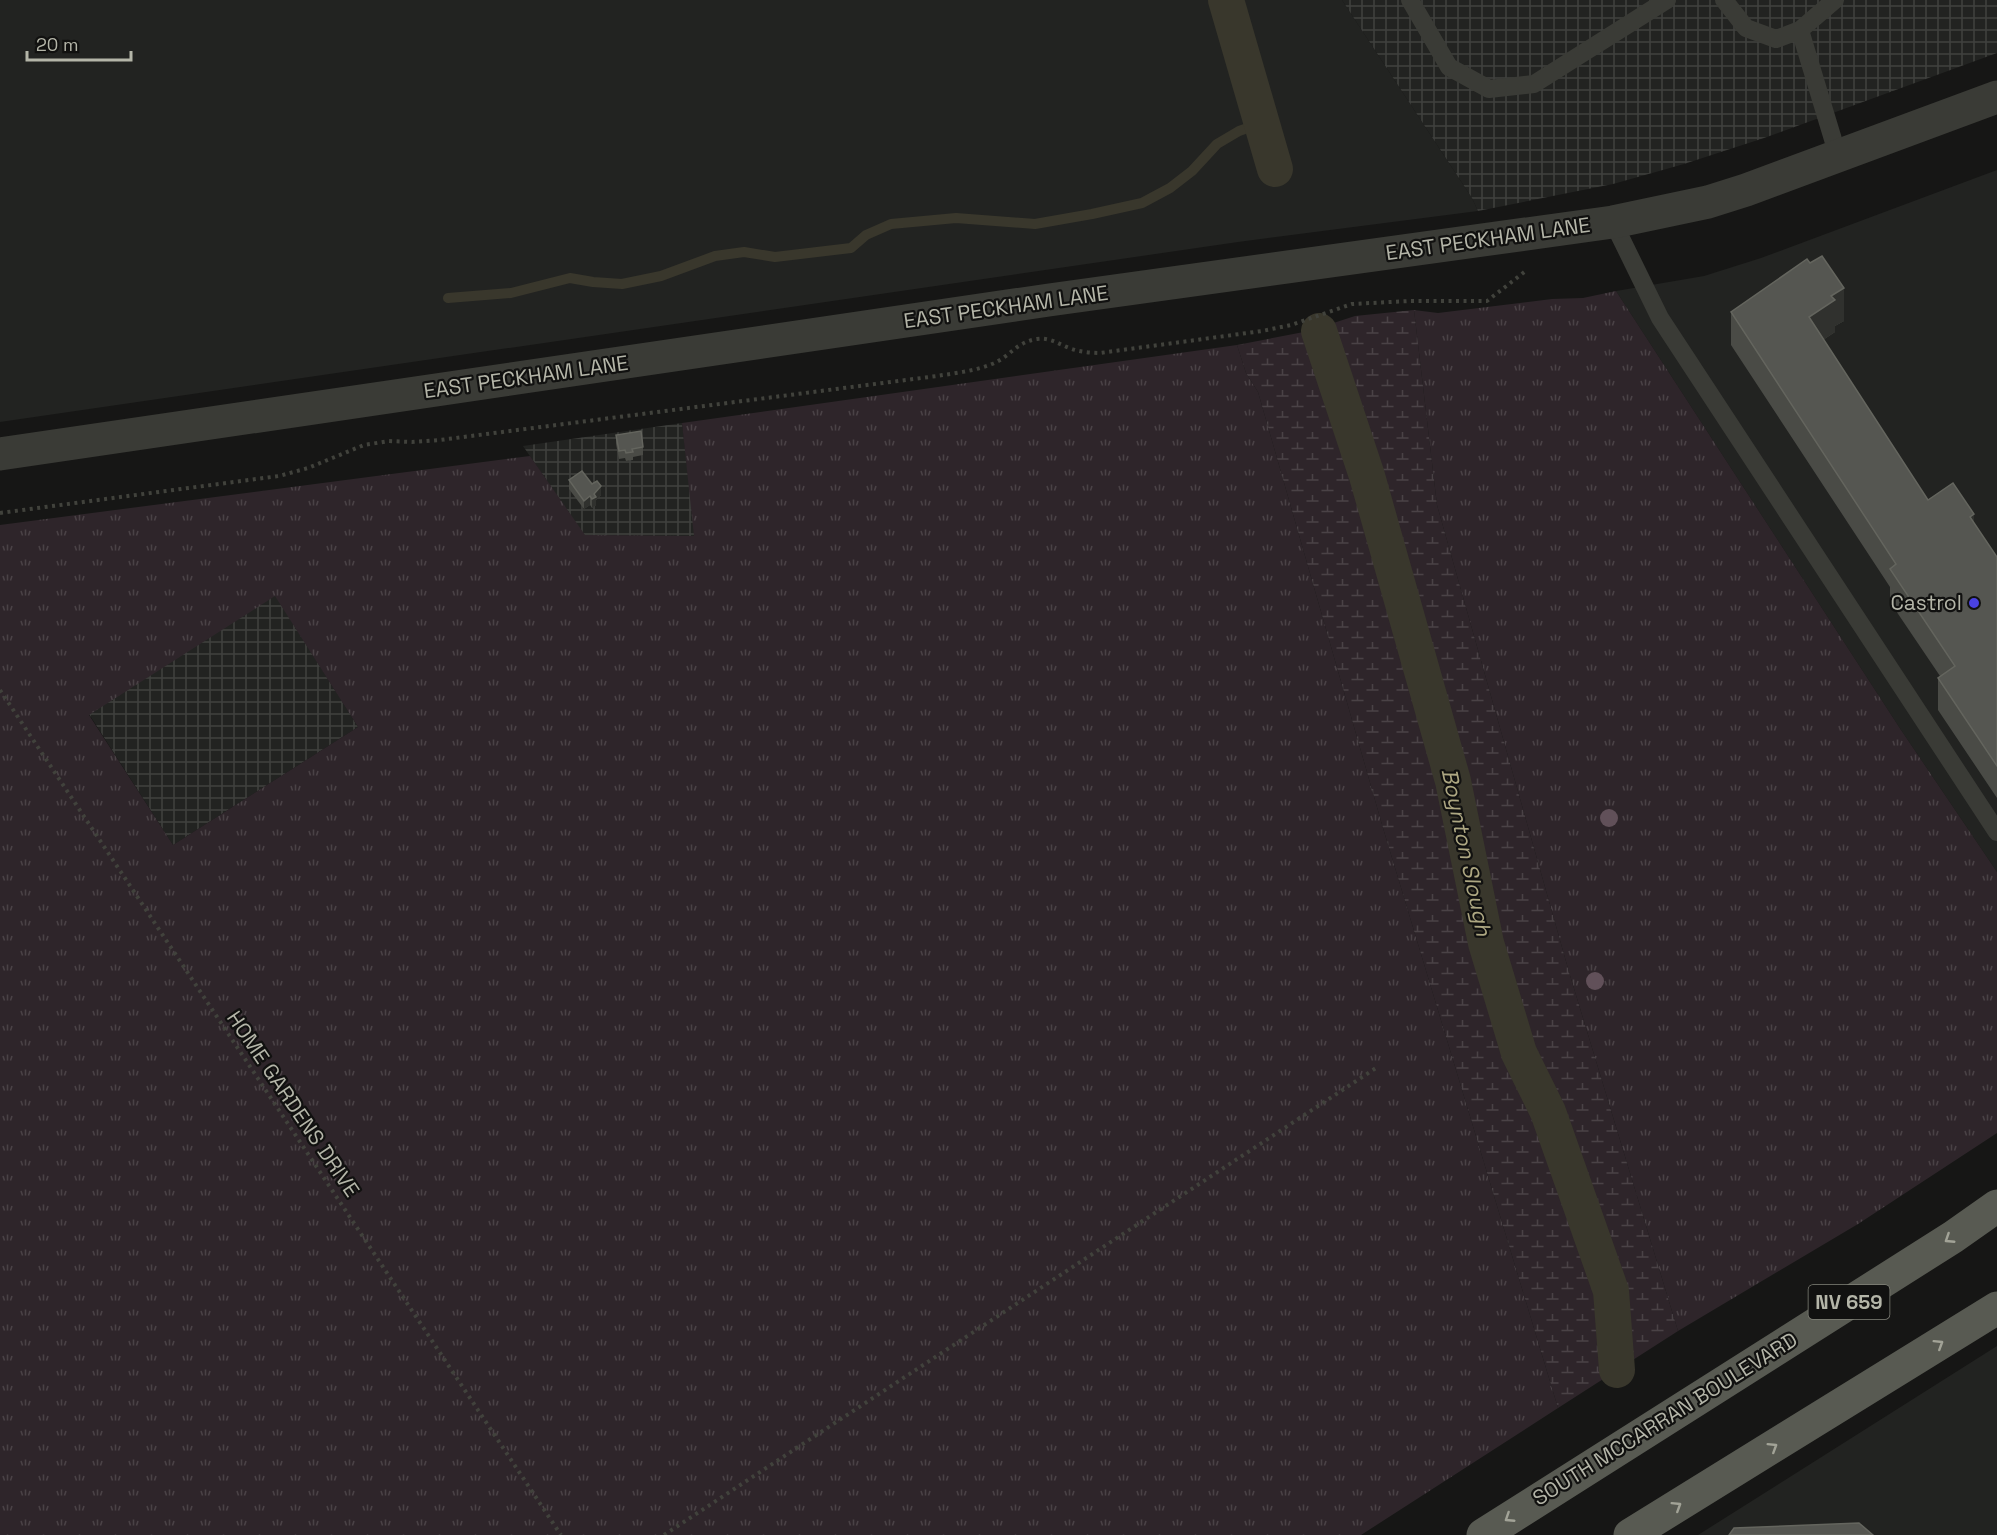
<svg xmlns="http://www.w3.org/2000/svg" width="1997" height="1535" viewBox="0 0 1997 1535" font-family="'Space Grotesk',sans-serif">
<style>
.built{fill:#222321}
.industrial{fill:url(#industrial-grid)}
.grass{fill:url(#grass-tufts);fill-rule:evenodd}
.wetland{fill:url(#wetland-marsh)}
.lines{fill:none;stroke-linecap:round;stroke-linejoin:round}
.stream{stroke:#39372c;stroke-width:10}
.canal{stroke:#39372c;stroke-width:36}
.path{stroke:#41423c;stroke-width:4;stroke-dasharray:3 4.5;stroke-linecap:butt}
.service{stroke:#3a3b36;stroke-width:18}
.tertiary{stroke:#3a3b36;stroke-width:33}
.primary{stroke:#585a52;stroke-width:33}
.tree{fill:#615059}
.wall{fill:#4a4b46}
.shaded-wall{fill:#30312e}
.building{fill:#555651;stroke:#64655e;stroke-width:1.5}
.oneway{stroke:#a2a397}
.poi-dot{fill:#4a42e1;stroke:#111110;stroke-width:2}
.labels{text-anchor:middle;stroke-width:4.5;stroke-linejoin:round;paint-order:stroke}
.shield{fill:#111110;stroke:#83847a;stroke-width:1.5}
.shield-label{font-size:20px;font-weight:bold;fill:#b4b5a8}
.street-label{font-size:21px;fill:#b4b5a8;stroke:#111110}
.poi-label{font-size:21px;fill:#b4b5a8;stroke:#111110;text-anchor:end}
.water-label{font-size:22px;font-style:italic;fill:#ada782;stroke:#111110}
</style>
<defs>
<pattern id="industrial-grid" width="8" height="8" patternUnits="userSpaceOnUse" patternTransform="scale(1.5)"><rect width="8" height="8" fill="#222321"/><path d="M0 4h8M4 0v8" fill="none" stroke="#40413e"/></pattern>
<pattern id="grass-tufts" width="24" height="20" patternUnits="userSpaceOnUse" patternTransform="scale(1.5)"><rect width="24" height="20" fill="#2e252a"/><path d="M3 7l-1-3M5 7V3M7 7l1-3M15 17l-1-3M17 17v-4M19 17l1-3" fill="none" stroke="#4a4246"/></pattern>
<pattern id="wetland-marsh" width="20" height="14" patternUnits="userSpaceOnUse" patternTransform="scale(1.5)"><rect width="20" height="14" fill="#2e252a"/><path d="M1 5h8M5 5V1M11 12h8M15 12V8" fill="none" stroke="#4a4246"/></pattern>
</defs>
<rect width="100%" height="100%" fill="#161615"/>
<path class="built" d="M0 0H1342L1472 198 1478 211 1238 242 0 422Z
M1997 170V872L1901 730 1616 291 1704 276 1761 258Z
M1997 1346V1535H1698Z"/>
<path class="industrial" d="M1342 0H1997V53L1764 138 1684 164 1613 184 1478 211 1472 198Z
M682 423 695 536H585L523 446Z
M275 595 358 727 173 845 89 714Z"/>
<path class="grass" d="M1616 291 1901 730 1997 872V1133L1858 1224 1678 1331 1569 972 1437 505 1414 310 1438 313 1552 299 1583 298Z
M1237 345 1246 373 1258 392 1383 828 1558 1408 1361 1535H0V525L530 456 585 535 694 536 682 423ZM275 596 358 727 173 845 89 715Z"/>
<path class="wetland" d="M1414 310 1437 505 1569 972 1678 1331 1558 1408 1383 828 1258 392 1246 373 1237 345 1309 331 1355 316Z"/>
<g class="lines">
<path class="stream" d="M448 298 511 293 570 278 593 282 622 284 661 276 715 256 744 252 775 257 851 248 866 235 891 224 956 218 1035 224 1092 214 1142 203 1170 188 1192 171 1217 144 1239 131 1262 123"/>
<path class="canal" d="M1226 0 1275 169
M1319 331 1367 476 1453 781 1486 943 1519 1053 1548 1112 1611 1291 1617 1370"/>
<path class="path" d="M0 513 279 476 308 468 364 445 389 441 412 442 440 440 937 376C955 373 975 371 992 364 1010 357 1016 342 1037 339 1050 337 1060 345 1072 349 1081 352 1091 353 1100 353L1262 331 1291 325 1352 304 1410 301H1487L1527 270
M0 690 561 1535
M664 1535 1376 1068"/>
<path class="service" d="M1410 0 1449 67 1489 89 1534 84 1667 0
M1724 0 1746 28 1776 39 1800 30 1835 0
M1800 30 1838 156
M1613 222 1660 318 1997 832"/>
<path class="tertiary" d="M0 454 1049 300 1613 222 1708 202 1746 190 1997 97"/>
<path class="primary" d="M1483 1535 1953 1237 1997 1206
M1630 1535 1997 1308"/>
</g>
<g class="tree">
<circle cx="1609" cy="818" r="9"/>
<circle cx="1595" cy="981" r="9"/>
</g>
<path class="wall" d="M1731 312 1844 321 1835 326V332L1823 340 1928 500 1974 523 1997 557V798L1938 710V678L1940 676 1890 602V587L1731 345Z
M616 435 643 447V455L633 457V460L626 461 625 458 619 459 616 444Z
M569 480 592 484 601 495 596 500V505L592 508 590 505 584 509 569 489Z"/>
<path class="shaded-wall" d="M1844 288V321L1835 326V332L1809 349V317L1831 296Z
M601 486V495L596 500V505L592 508V499L594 494Z
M590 496V505L584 509V501Z
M1974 514V547L1970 517Z"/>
<path class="building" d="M1822 256 1844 288 1831 296 1835 300 1809 317 1928 500 1953 483 1974 514 1970 517 1997 557V766L1938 678 1955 666 1890 569 1896 564 1731 312 1807 259 1810 263Z
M641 431 643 447 632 449 633 452 626 453 625 450 619 451 616 435Z
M582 471 592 484 597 481 601 486 594 494 596 497 592 499 590 496 584 501 569 480Z
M1859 1523 1873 1535H1729L1734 1528Z"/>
<defs><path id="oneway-chevron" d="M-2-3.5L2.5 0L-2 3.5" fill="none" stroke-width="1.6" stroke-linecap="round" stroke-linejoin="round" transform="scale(1.5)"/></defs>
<g class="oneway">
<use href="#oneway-chevron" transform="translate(1949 1239) rotate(147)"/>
<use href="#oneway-chevron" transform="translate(1939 1344) rotate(-32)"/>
<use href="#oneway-chevron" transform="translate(1773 1447) rotate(-32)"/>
<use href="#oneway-chevron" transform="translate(1677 1506) rotate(-32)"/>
<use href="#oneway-chevron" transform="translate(1509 1518) rotate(147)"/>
</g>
<circle class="poi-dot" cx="1974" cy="603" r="6"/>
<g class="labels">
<rect class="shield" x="1808.5" y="1285" width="81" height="34" rx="4.5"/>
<g class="shield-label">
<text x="1849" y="1309">NV 659</text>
</g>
<g class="street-label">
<text transform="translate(1488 239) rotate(-8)" y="7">EAST PECKHAM LANE</text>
<text transform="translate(1006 307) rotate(-8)" y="7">EAST PECKHAM LANE</text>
<text transform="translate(526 377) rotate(-8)" y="7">EAST PECKHAM LANE</text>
<text transform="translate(293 1104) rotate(56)" y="7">HOME GARDENS DRIVE</text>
<text transform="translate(1665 1419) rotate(-32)" y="7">SOUTH MCCARRAN BOULEVARD</text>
</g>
<g class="poi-label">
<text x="1962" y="610">Castrol</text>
</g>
<g class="water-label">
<text transform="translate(1467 852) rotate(78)" y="8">Boynton Slough</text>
</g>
</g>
<path d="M27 51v9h104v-9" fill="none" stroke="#b4b5a8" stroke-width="3"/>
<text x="36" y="51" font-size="18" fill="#b4b5a8" stroke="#111110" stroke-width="4.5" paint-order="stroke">20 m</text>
</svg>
